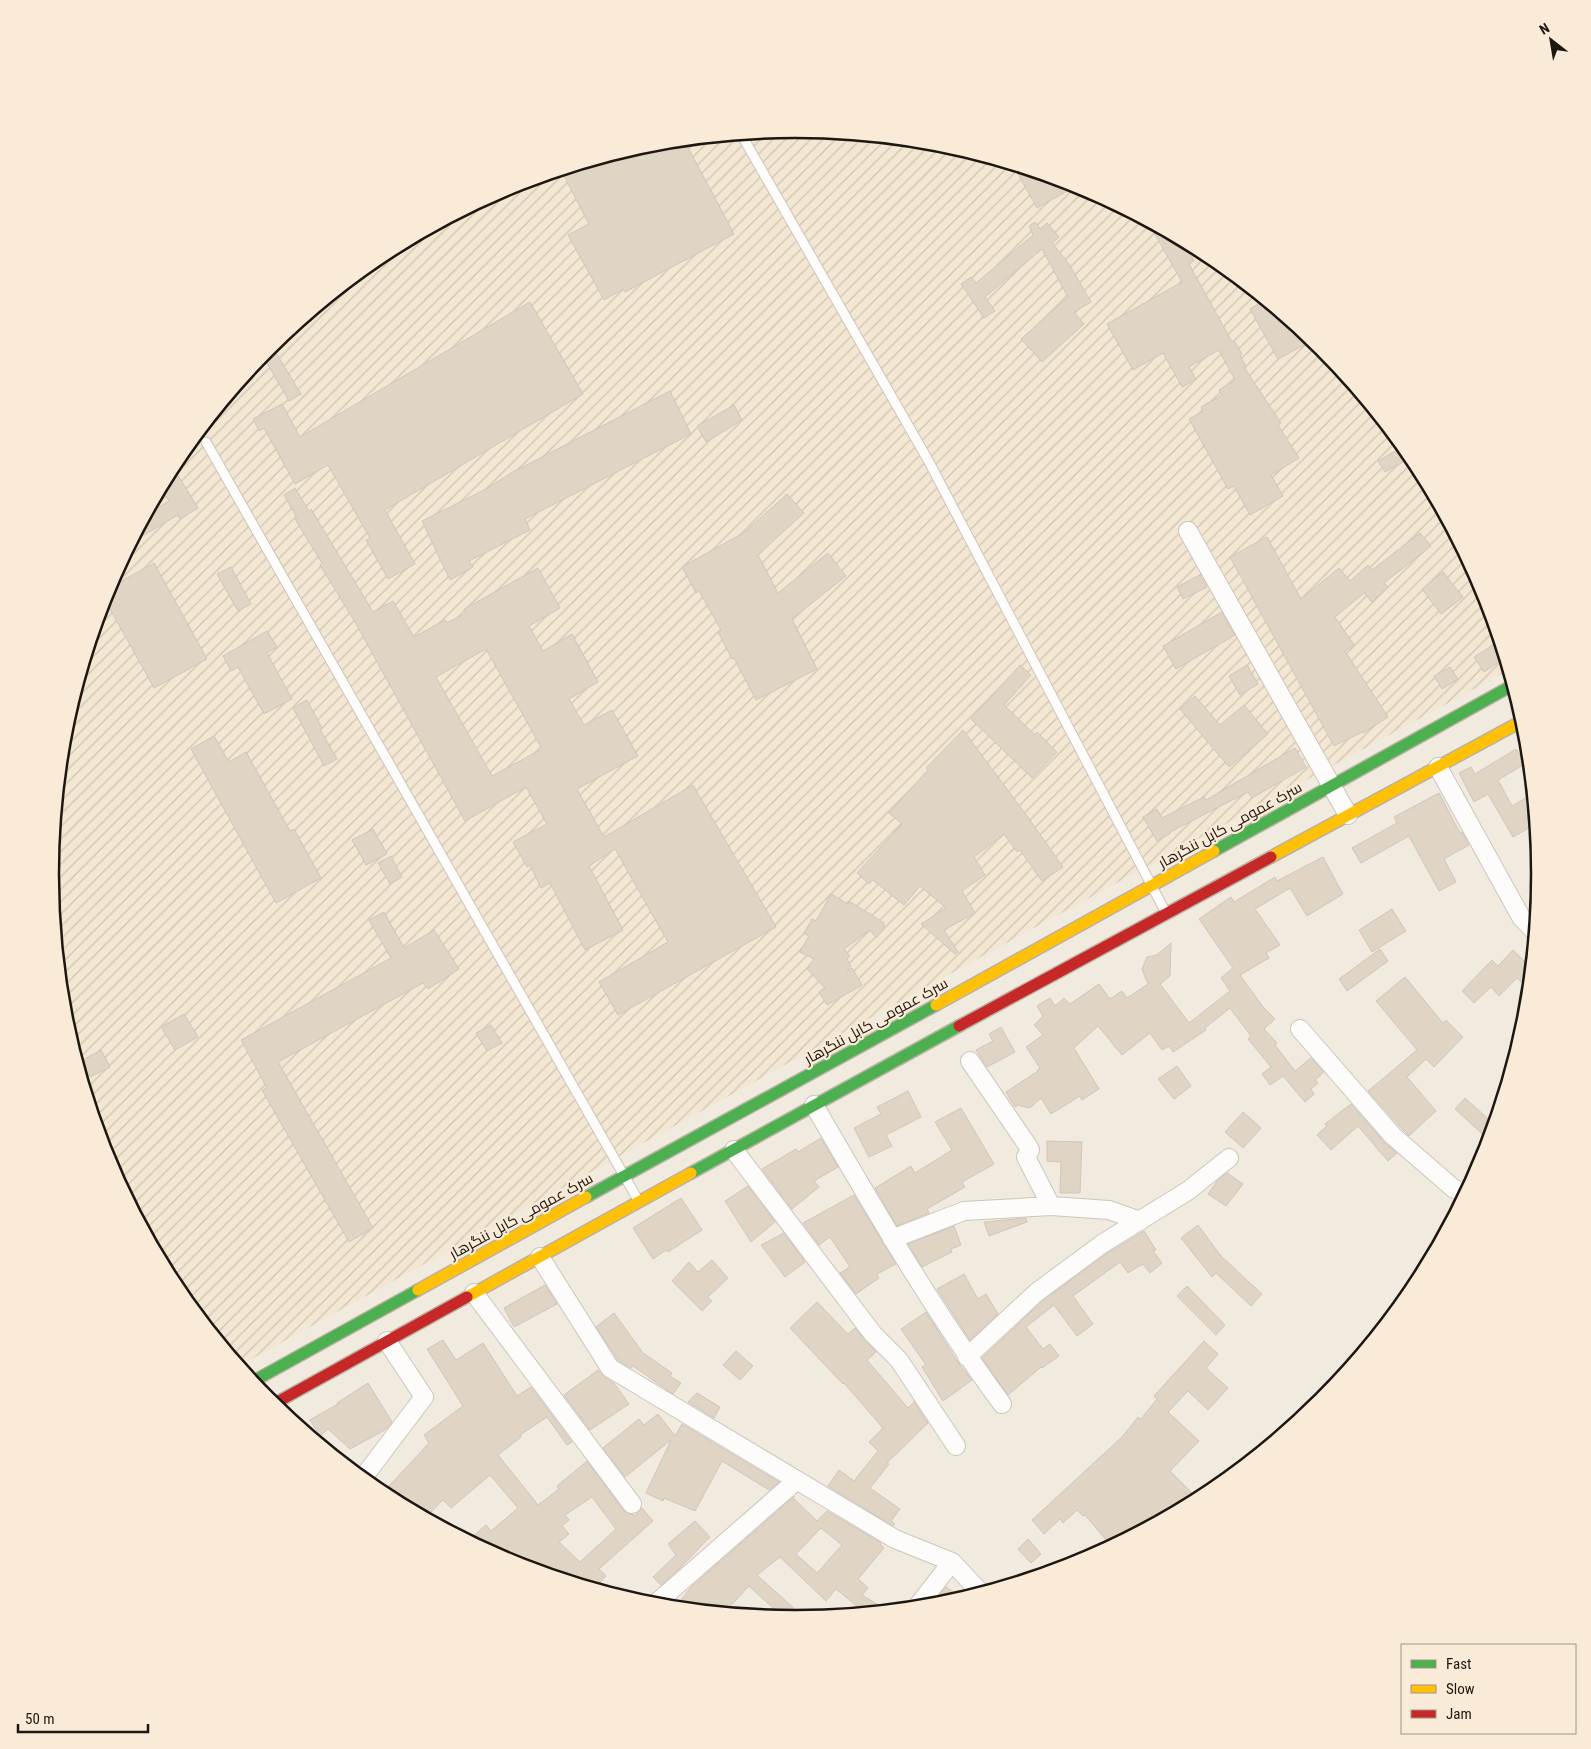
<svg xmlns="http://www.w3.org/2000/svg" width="1591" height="1749" viewBox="0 0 1591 1749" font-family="'Roboto Condensed',Cairo,sans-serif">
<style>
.industrial{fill:url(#industrial-furrows)}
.building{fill:#e0d4c4;stroke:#cdc7bf;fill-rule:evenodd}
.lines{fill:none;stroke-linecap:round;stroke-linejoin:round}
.lane-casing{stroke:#ccc6bd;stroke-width:11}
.street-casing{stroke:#ccc6bd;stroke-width:20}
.fast-casing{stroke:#bcb2a4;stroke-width:14}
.slow-casing{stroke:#bcb2a4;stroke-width:14}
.jam-casing{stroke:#bcb2a4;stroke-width:14}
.lane{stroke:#fdfcfa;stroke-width:9}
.street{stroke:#fdfcfa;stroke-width:18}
.fast{stroke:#4caf50;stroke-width:11}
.slow{stroke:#ffc107;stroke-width:11}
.jam{stroke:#c62828;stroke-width:11}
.labels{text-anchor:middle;stroke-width:4.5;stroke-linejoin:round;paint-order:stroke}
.street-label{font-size:15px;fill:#1c1710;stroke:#f9ebd7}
.rim{fill:none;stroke:#1c1710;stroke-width:2.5}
</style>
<defs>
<pattern id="industrial-furrows" width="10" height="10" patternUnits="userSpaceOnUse" patternTransform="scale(1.25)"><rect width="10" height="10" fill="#f3e6d2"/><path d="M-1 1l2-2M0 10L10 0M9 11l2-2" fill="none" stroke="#d0c5b3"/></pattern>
</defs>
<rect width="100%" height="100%" fill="#f1eadf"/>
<path class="industrial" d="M796 129 941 143 1081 186 1210 255 1323 348 1416 461 1484 589 1509 670 988 953 239 1366 175 1288 107 1160 64 1020 50 874 64 729 107 589 176 460 269 347 382 254 510 186 650 143Z"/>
<path class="building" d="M684 140 734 234 625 292 623 289 604 300 568 235 589 224 561 170 650 143Z
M1013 165 1078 185 1037 208Z
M1035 222 1040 229 1047 223 1059 237 1052 243 1069 264 1091 302 1074 312 1084 324 1042 362 1021 339 1068 297 1042 249 985 297 995 311 984 318 961 284 971 277 976 283 1033 235 1029 226Z
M1148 222 1181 240 1194 261 1189 264 1232 342 1234 341 1242 354 1240 356 1246 366 1244 367 1281 423 1278 425 1299 458 1271 475 1283 496 1250 515 1234 486 1228 489 1189 419 1203 411 1201 407 1222 395 1219 390 1235 380 1219 350 1189 367 1196 379 1182 387 1163 353 1133 370 1107 324 1182 282Z
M1265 300 1313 340 1278 359 1250 309Z
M530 302 583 394 385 510 415 564 388 579 366 540 370 538 328 465 295 484 264 428 259 431 253 419 282 404 300 437Z
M275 351 301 394 289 401 264 358Z
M670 391 691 434 525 519 530 530 469 561 473 567 450 580 422 521 486 489 511 473Z
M734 405 742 420 706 442 697 426Z
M1404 446 1412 457 1385 472 1378 461Z
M177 474 198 508 180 519 178 515 132 542 147 514 169 501 161 488 164 482Z
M295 488 309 511 311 509 373 612 393 601 414 637 445 620 447 623 466 613 464 609 538 568 560 608 529 626 543 651 572 634 598 682 569 699 584 725 612 710 638 756 577 789 604 837 693 785 776 927 618 1015 599 982 668 942 615 849 589 866 623 930 585 950 550 883 541 888 530 865 527 867 513 842 547 824 526 787 465 821 355 622 320 565 322 563 295 519 297 518 284 495ZM486 649 542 749 492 776 436 677Z
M787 494 804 513 758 555 778 593 828 553 846 576 792 619 817 669 756 700 734 658 732 659 718 632 721 630 699 591 696 593 682 567 745 532Z
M1420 533 1431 546 1384 583 1388 587 1372 602 1364 593 1335 617 1354 645 1345 651 1388 717 1363 733 1362 732 1334 746 1230 557 1267 537 1301 599 1339 568 1350 581 1368 565 1372 570Z
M154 563 207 659 154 688 104 598 107 589Z
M231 567 251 604 238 611 217 574Z
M1443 572 1463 597 1441 614 1422 589Z
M1200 575 1207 587 1183 599 1177 587Z
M1222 612 1235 635 1176 669 1163 646Z
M267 631 277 647 267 653 292 699 264 714 238 667 231 671 223 656Z
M1500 641 1505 658 1484 672 1474 657Z
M1020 665 1031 675 1004 705 1035 735 1037 732 1057 752 1032 778 971 719Z
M1247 665 1258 684 1240 695 1229 676Z
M1450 667 1458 679 1442 689 1434 676Z
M1195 696 1220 725 1244 705 1268 734 1229 767 1180 709Z
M307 700 322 728 320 729 337 759 324 766 293 708Z
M963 730 1027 816 1063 867 1042 881 1020 850 1017 852 1004 834 974 857 985 875 962 891 975 913 944 930 958 952 955 954 921 924 946 908 920 886 904 905 873 880 869 884 857 873 902 824 889 813 928 770 926 768Z
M214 736 229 762 246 752 290 831 294 829 321 878 276 903 191 749Z
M1295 748 1306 767 1252 798 1248 792 1170 832 1171 833 1157 841 1143 817 1157 809 1162 818 1204 797 1206 800Z
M1516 749 1525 764 1498 780 1512 806 1533 794 1536 824 1513 837 1488 794 1474 802 1459 773 1471 767 1475 774Z
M1439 793 1460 833 1462 832 1469 845 1444 859 1456 882 1439 891 1409 836 1361 863 1352 848 1397 823 1394 817Z
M373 829 387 854 366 865 352 840Z
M391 856 402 877 390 884 378 863Z
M1323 857 1343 894 1307 916 1290 888 1255 909 1280 945 1266 953 1269 958 1240 975 1263 1007 1275 1019 1264 1029 1277 1043 1275 1045 1295 1071 1311 1058 1324 1072 1315 1080 1318 1083 1311 1089 1314 1094 1305 1102 1283 1076 1270 1085 1262 1074 1271 1067 1248 1039 1251 1036 1230 1008 1205 1028 1206 1030 1173 1052 1169 1046 1162 1050 1150 1033 1122 1055 1098 1026 1074 1048 1099 1089 1082 1100 1080 1096 1051 1114 1041 1098 1031 1107 1028 1108 1018 1105 1015 1107 1006 1092 1038 1071 1037 1070 1040 1068 1026 1047 1043 1035 1034 1025 1043 1016 1037 1006 1050 998 1055 1006 1064 998 1070 1004 1099 984 1110 999 1122 991 1127 998 1148 984 1142 969 1147 957 1157 955 1171 943 1170 976 1160 984 1189 1023 1230 991 1221 978 1233 968 1199 919 1231 897 1234 902 1275 877 1277 881Z
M831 894 848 904 849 901 884 923V929L876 938 870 930 844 949 850 956 847 959 851 966 847 971 852 968 862 985 827 1005 819 992 825 988 807 969 814 959 800 952 809 936 804 933 812 919 816 921Z
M1392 909 1406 931 1372 952 1359 930Z
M384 912 404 948 434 930 459 969 428 989 423 983 278 1062 373 1228 349 1242 262 1090 267 1088 241 1040 391 958 369 920Z
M1380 949 1388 961 1347 991 1339 979Z
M1513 950 1532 969 1530 990 1517 978 1499 996 1491 987 1474 1003 1462 991 1492 960 1498 966Z
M1405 977 1443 1023 1446 1020 1463 1037 1434 1067 1426 1059 1407 1077 1436 1111 1409 1136 1401 1128 1368 1091 1417 1050 1376 1001Z
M184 1014 198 1037 175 1050 161 1027Z
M491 1025 502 1043 487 1051 476 1033Z
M1001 1027 1015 1052 987 1067 976 1050 993 1041 989 1034Z
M101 1050 110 1067 90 1077 81 1061Z
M1177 1066 1191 1086 1174 1099 1158 1079Z
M908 1091 921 1117 886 1135 892 1146 869 1157 854 1128 881 1114 877 1107Z
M1465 1098 1495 1125 1490 1141 1455 1109Z
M1351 1104 1385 1143 1397 1153 1388 1161 1358 1126 1331 1150 1317 1135 1327 1126 1325 1124Z
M961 1108 994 1164 962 1182 965 1187 927 1209 929 1213 897 1226 875 1188 911 1166 915 1173 952 1150 935 1122Z
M1243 1112 1261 1128 1243 1148 1225 1132Z
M821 1138 838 1167 814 1181 819 1187 792 1209 762 1169 796 1149 798 1152Z
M1047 1141 1082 1142 1080 1193H1060L1061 1162 1047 1161Z
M1227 1173 1243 1184 1226 1206 1208 1194 1218 1180Z
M748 1186 775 1222 751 1242 725 1201Z
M854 1195 896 1264 877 1274 879 1278 856 1294 840 1273 850 1267 830 1237 819 1245 803 1223Z
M681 1198 702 1230 668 1252 666 1250 653 1259 633 1228Z
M1026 1218 1027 1222 989 1236 984 1222Z
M1198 1225 1221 1256 1262 1294 1251 1306 1216 1273 1212 1277 1181 1238Z
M954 1226 961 1245 951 1249 952 1252 922 1267 908 1244Z
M1144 1231 1156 1250 1153 1251 1162 1263 1150 1273 1143 1264 1128 1273 1120 1262 1073 1296 1093 1324 1077 1336 1054 1305 1026 1327 1043 1349 1050 1344 1059 1356 1042 1368 1041 1367 1008 1395 982 1358 1044 1300 1108 1253Z
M784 1233 805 1262 785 1277 761 1245Z
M712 1260 728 1278 708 1297 712 1301 702 1311 672 1281 689 1262 698 1272Z
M964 1274 978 1299 986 1294 998 1314 970 1340 937 1289Z
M545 1285 557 1304 514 1327 504 1308Z
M1187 1286 1225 1325 1216 1335 1177 1296Z
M817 1302 848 1334 855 1328 876 1352 867 1360 908 1408 914 1402 928 1423 887 1463 889 1464 870 1488 900 1509 891 1521 895 1524 893 1526 828 1486 839 1470 854 1481 878 1451 869 1442 883 1428 844 1383 843 1384 790 1328Z
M926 1312 959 1364 972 1380 943 1401 922 1367 926 1365 901 1329Z
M614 1313 643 1353 672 1373 670 1376 681 1383 673 1394 633 1366 630 1368 618 1360 596 1327Z
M443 1340 456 1360 483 1343 517 1396 531 1387 572 1442 567 1445 547 1417 520 1435 521 1437 498 1455 538 1505 559 1489 557 1486 587 1461 624 1511 635 1516 642 1508 653 1521 599 1569 606 1576 594 1589 510 1563 468 1541 486 1525 491 1531 518 1508 490 1475 451 1508 443 1500 425 1518 389 1486 429 1443 424 1435 463 1406 427 1349ZM592 1497 616 1529 580 1562 559 1542 569 1534 562 1526 569 1520 565 1515Z
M1204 1341 1218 1354 1206 1368 1228 1388 1208 1410 1188 1391 1168 1412 1199 1441 1170 1471 1199 1500 1147 1528 1144 1524 1127 1539 1112 1547 1085 1515 1083 1516 1077 1510 1063 1523 1060 1519 1044 1534 1032 1520 1122 1437 1138 1417 1141 1419 1157 1399 1154 1396Z
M736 1351 753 1366 740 1380 723 1365Z
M598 1370 604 1377 614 1383 629 1404 590 1430 564 1395Z
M368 1383 392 1422 385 1430 350 1449 328 1429 320 1436 310 1420 338 1404 337 1403Z
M697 1393 720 1407 714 1418 688 1402Z
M658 1414 675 1436 682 1424 779 1482 769 1490 722 1461 695 1511 664 1498 663 1501 646 1493 671 1440 625 1477 603 1448 639 1419 644 1425Z
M795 1496 793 1498 817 1521 827 1511 881 1543 880 1544 884 1548 858 1579 868 1588 862 1595 888 1611 865 1613 836 1589 826 1601 780 1557 757 1575 806 1619H785L749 1586 724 1613 675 1608 691 1587ZM821 1528 842 1545 817 1573 796 1554Z
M695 1521 710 1537 678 1570 661 1585 653 1577 676 1555 668 1544Z
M1028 1539 1041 1554 1031 1563 1018 1549Z
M946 1587 956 1594 949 1603 930 1607Z"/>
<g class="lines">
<defs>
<path id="lane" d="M741 134 928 460 1165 911
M206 442 638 1200"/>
<path id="street" d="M1188 531 1348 815
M1438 767 1521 917 1535 932
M1300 1029 1393 1136 1453 1188 1466 1195
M970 1061 1028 1146 1030 1150 1026 1157 1051 1206
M814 1105C873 1207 932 1309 1002 1404
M734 1150 873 1334 899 1360 956 1446
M892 1239 964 1211 1051 1206 1109 1210 1140 1221
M540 1257 610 1368 895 1539 952 1562 981 1593
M474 1293 632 1504
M967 1357 1037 1292 1102 1244 1189 1190 1229 1158
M362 1479 424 1397 387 1341
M653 1606 797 1480
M916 1608 952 1562"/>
<path id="fast" d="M1214 851 1513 685
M691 1173 959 1026
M586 1197 936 1005
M252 1382 418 1290"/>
<path id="slow" d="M1271 857 1524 720
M936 1005 1214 851
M418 1290 586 1197
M467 1297 691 1173"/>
<path id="jam" d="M959 1026 1271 857
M272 1405 467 1297"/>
</defs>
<use href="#lane" class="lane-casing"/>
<use href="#street" class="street-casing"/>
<use href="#fast" class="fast-casing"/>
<use href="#slow" class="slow-casing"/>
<use href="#jam" class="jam-casing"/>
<use href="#lane" class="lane"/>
<use href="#street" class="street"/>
<use href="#fast" class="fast"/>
<use href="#slow" class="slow"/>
<use href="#jam" class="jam"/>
</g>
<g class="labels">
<g class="street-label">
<text transform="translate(1230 825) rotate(-29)" y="5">سرک عمومی کابل ننگرهار</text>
<text transform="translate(876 1021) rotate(-29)" y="5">سرک عمومی کابل ننگرهار</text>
<text transform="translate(521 1216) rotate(-29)" y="5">سرک عمومی کابل ننگرهار</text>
</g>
</g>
<path d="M0 0H1591V1749H0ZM59 874a736 736 0 1 1 1472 0a736 736 0 1 1-1472 0Z" fill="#f9ebd7" fill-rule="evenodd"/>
<path class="rim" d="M59 874a736 736 0 1 1 1472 0a736 736 0 1 1-1472 0Z"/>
<rect x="1401" y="1644" width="175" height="90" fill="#f9ebd7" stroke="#a19687"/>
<rect x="1411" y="1660" width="25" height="8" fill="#4caf50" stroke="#a19687"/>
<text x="1446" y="1669" font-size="15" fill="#1c1710">Fast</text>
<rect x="1411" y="1685" width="25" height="8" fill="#ffc107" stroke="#a19687"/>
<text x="1446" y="1694" font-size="15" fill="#1c1710">Slow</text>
<rect x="1411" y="1710" width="25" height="8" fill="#c62828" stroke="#a19687"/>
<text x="1446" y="1719" font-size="15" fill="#1c1710">Jam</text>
<g transform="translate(1551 40) rotate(329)" stroke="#f9ebd7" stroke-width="4" paint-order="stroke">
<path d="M0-4L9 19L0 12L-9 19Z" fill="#1c1710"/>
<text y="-8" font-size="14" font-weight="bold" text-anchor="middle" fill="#1c1710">N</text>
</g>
<path d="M18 1724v8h130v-8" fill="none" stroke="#1c1710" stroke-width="2.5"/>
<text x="25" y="1724" font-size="15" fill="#1c1710" stroke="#f9ebd7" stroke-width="4" paint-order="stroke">50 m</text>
</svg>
